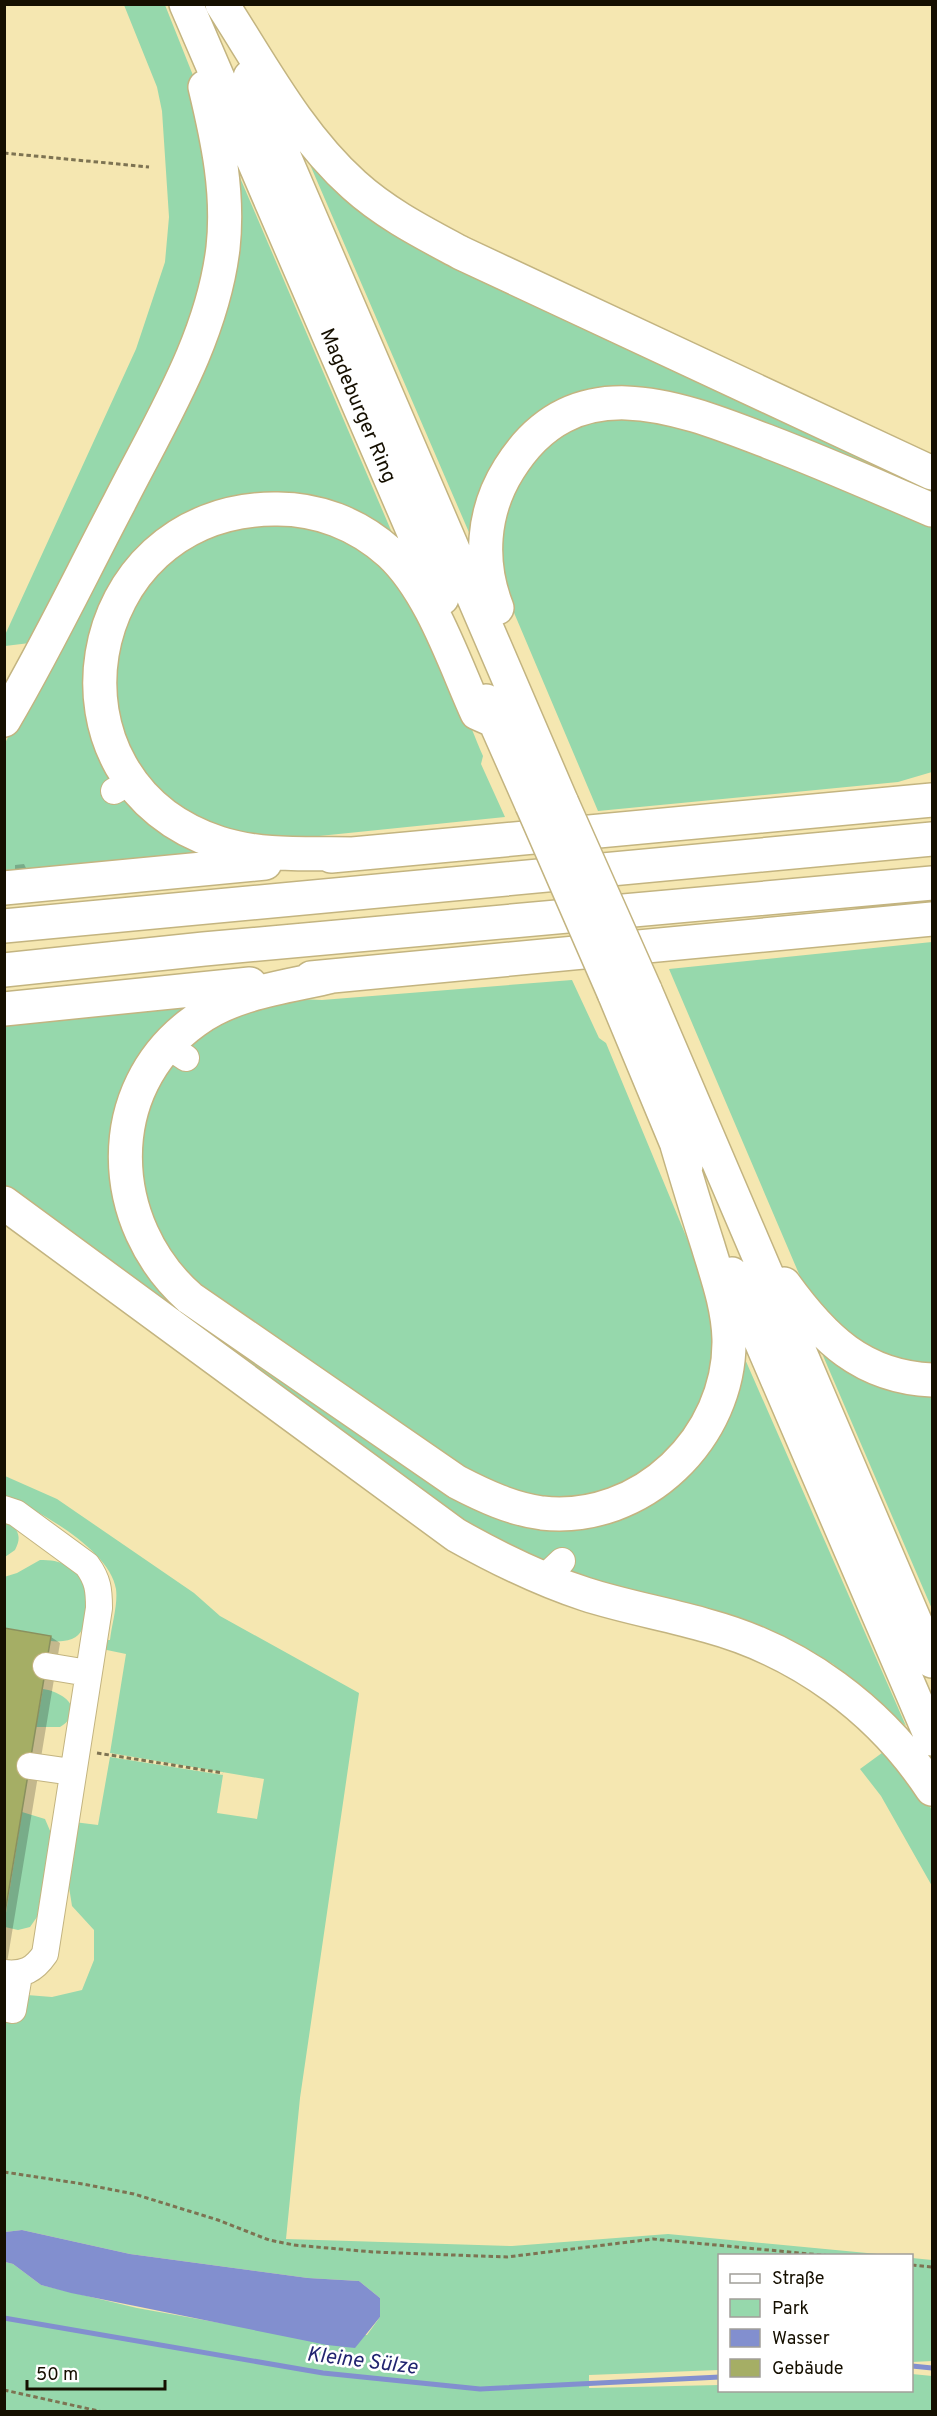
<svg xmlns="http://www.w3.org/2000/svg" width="937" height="2416" viewBox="0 0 937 2416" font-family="Overpass,sans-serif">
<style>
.green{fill:#96d8ac}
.water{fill:#828fcf}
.shadow{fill:#0003}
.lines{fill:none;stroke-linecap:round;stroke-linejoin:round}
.stream{stroke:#828fcf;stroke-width:5}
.building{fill:#a5ae65;stroke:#89905e;stroke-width:1.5}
.minor-casing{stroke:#c3b480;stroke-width:28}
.highway-casing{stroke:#c3b480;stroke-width:36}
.path{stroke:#7d7352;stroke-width:3;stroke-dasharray:4.5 3;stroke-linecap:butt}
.minor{stroke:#fff;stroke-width:26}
.highway{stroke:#fff;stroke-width:33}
.highway-bridge-casing{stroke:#c3b480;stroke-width:36;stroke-linecap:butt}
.highway-bridge{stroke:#fff;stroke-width:33}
.labels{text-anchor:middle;stroke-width:5;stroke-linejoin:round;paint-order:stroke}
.street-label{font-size:20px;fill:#150f00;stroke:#fff}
.water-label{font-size:21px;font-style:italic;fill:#222570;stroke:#fff}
</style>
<rect width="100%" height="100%" fill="#f5e7b1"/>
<path class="green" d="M124 5H165L198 88 214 160 206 297 38 642 5 646V635L136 349 165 262 169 217 162 111 157 87Z
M308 160 334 190 368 217 932 486V496L690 398C657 388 628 388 593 392L471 537Z
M238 173 396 542 360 519 169 526 87 698 209 852 5 878 4 745 141 483Z
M613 415 681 423 932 524V772L898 782 598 811 501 582 502 512 529 462 574 426Z
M288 521C307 527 332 530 350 539 417 575 455 689 483 756L481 764 505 817 280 840 213 829 150 784 118 728 112 661 143 584 206 533Z
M932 942V1370L915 1368 847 1337 805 1288 669 969Z
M572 980 599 1038 606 1043 703 1277 714 1326 713 1377 684 1439 633 1484 551 1502 470 1477 186 1279 139 1198 145 1102 197 1033 274 998 322 1000Z
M190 1007 168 1022 156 1036 110 1152 113 1195 121 1223 452 1493 638 1506 741 1350 906 1726 833 1664 783 1637 730 1616 567 1572 531 1557 462 1521 5 1185V1023Z
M818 1344 932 1394V1609Z
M5 1476 57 1499 194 1593 220 1616 359 1693 300 2098 286 2239 512 2246 668 2234 888 2255 720 2256 719 2370 589 2375V2388L719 2385 720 2390H912V2374L932 2376V2411H5V2262L13 2264 41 2285 137 2308 226 2324 367 2335 380 2317V2298L359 2281 308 2278 130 2254 22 2230 5 2232 4 2017 23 2019 27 1995 52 1997 82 1990 94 1960V1930L72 1906 69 1887 78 1828H72L74 1822 98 1825 110 1757 223 1775 217 1813 257 1819 264 1779 110 1753 126 1654 102 1649 103 1640H110C112 1623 118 1605 116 1589 110 1550 38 1510 5 1496Z
M4 1519C17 1528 23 1535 15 1550L5 1557Z
M40 1560C65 1559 76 1570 89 1589 85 1619 90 1645 50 1641L51 1636 5 1628 4 1577 17 1573Z
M43 1689C64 1692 87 1710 60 1727H36Z
M886 1750 926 1797 932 1811V1886L881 1796 860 1769Z
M22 1812 45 1819 51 1833 37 1917 30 1927 18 1930 5 1927V1919Z
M912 2258 932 2260V2361L912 2362Z"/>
<path class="water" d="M22 2230 130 2254 308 2278 359 2281 380 2298V2317L355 2348 327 2345 71 2293 41 2285 13 2264 5 2262V2232Z"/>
<path class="shadow" d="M24 864 27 870H15V865Z
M4 1629 51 1637 60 1643 4 1981Z"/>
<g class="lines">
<path class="stream" d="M4 2318 323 2373 480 2389 720 2377
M912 2366 932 2368"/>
</g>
<path class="building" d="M4 1628 51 1636 4 1919Z"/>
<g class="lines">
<defs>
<path id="minor" d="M114 791 133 780
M168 1046 186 1058
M4 1509 16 1513 87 1565C98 1580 99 1590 99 1608L45 1954C34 1970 24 1975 4 1973
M543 1579 562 1561
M46 1666 88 1673
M30 1766 72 1772
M4 2008 13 2010 19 1975"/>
<path id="highway" d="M186 4 442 598
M222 4C262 66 299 136 354 185 386 214 424 233 461 253L932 473
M250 77 562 803
M497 608C479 562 482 512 509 469 574 364 678 407 769 442 824 463 878 487 932 510
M486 701 532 805
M4 720C46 649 81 575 119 503 160 422 212 340 223 248 229 193 218 141 205 87
M354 854C309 853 262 857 219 843 32 782 76 511 274 509 317 508 358 524 390 553 431 591 454 662 477 713L495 721
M331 856 932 800
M4 888 265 863
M4 926 932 839
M4 970 204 949 932 883
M333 976C287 987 234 992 195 1021 100 1089 106 1224 190 1298L457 1482C484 1496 512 1509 542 1513 642 1524 731 1437 729 1339 728 1306 717 1276 708 1246 697 1212 687 1179 677 1145
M311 978 932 919
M645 990 932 1661
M614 993 686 1166
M4 1009 250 984
M4 1203 456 1535C497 1558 539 1579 585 1594 625 1607 667 1614 708 1626 800 1651 880 1710 932 1789
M732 1274 932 1739
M784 1284C823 1338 862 1377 932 1380"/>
</defs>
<use href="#minor" class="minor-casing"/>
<use href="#highway" class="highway-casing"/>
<path class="path" d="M4 153 149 167
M97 1753 223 1773
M4 2172 83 2184 134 2194 218 2220 269 2240 294 2245 373 2252 507 2257 653 2239 831 2256
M912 2265 932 2267
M4 2390 103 2412"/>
<use href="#minor" class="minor"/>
<use href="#highway" class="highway"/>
<defs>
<path id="highway-bridge" d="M562 803 645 990
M532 805 614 993"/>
</defs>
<use href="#highway-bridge" class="highway-bridge-casing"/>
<use href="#highway-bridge" class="highway-bridge"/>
</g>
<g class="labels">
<g class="street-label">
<text transform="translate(359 405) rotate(67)" y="7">Magdeburger Ring</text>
</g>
<g class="water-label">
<text transform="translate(362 2360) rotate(7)" y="7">Kleine Sülze</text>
</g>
</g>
<rect width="937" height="2416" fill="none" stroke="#150f00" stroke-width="12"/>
<rect x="718" y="2254" width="195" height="138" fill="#ffffff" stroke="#a19f99" stroke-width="1.5"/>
<rect x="730" y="2274" width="30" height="9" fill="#ffffff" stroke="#a19f99" stroke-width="1.5"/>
<text x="772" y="2284" font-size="18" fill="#150f00">Straße</text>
<rect x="730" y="2299" width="30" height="18" fill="#96d8ac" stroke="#a19f99" stroke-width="1.5"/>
<text x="772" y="2314" font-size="18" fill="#150f00">Park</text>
<rect x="730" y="2329" width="30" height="18" fill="#828fcf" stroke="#a19f99" stroke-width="1.5"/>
<text x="772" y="2344" font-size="18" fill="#150f00">Wasser</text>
<rect x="730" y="2359" width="30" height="18" fill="#a5ae65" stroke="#a19f99" stroke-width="1.5"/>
<text x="772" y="2374" font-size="18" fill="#150f00">Gebäude</text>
<path d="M27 2380v9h138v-9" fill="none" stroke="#150f00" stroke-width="3"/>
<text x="36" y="2380" font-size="18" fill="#150f00" stroke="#ffffff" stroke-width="4.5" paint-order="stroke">50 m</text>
</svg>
